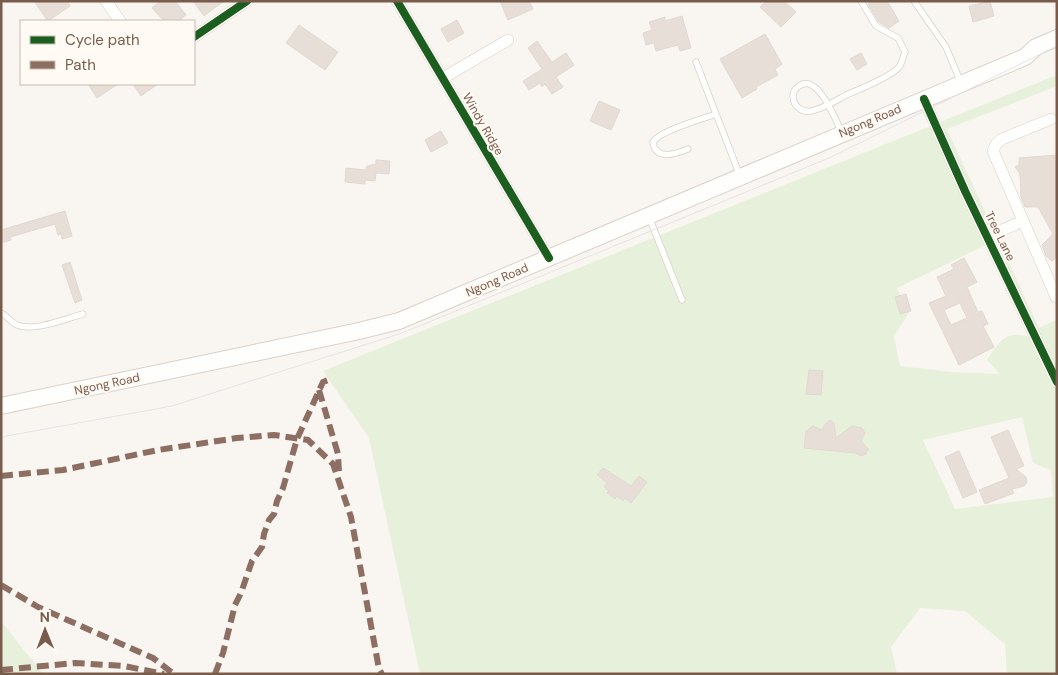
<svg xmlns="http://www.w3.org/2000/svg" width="1058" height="675" viewBox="0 0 1058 675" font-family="'DM Sans',sans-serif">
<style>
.green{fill:#e7f0db;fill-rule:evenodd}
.building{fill:#e6ded7;stroke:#e2d8d2;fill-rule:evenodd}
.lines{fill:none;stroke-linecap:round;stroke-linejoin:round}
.service-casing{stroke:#d7d1cb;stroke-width:7}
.minor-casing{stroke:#d7d1cb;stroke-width:12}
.secondary-casing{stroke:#d9d2cb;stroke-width:18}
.service{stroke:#fefefd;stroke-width:5.5}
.minor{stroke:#fefefd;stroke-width:11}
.secondary{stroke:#fefefd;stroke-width:16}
.tram{stroke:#e6e3e7;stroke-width:1}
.quiet{stroke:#8d6e63;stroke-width:6;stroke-dasharray:12 6;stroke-linecap:butt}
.cycleway-casing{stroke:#fffaf3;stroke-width:11}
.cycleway{stroke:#1b5e20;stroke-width:8}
.labels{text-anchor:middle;stroke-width:4;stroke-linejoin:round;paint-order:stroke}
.street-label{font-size:12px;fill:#7a5c4d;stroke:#fffaf3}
</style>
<rect width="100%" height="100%" fill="#f9f5f0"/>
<path class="green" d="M1057 75V86L1052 88 947 129 1039 328 1057 320V674H1007L1005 644 965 611 920 608 891 647 897 674H420L369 438 323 371ZM988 244 1039 339C1008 331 1004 334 987 360L1000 374 951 372 900 366 894 336 909 313 897 288ZM1022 417 1033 463 1051 470 1053 497 955 509 923 440Z
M1 622 4 625 43 674H1Z"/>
<path class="building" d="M34 1H67L70 6 48 21Z
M161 1H175L186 15 178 21H164L152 8Z
M193 1H224L204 16Z
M500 1H529L533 9 508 20Z
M766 1H784L796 12 781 27 760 7Z
M872 1H887L899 21 889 28 879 22 868 4Z
M990 1 994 16 973 22 969 6Z
M682 16 691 48 680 51 678 45 656 51 654 43 646 45 643 33 652 30 649 22 665 17V21Z
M457 20 464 33 448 42 441 29Z
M299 25 338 52 325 70 286 43Z
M765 34 782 64 775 69 778 75 756 87 757 89 742 98 720 59Z
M537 41 552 62 566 53 574 65 556 77 563 87 552 94 545 84 542 87 540 83 529 90 523 81 542 69 528 48Z
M861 53 867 64 857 70 850 59Z
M88 84H118L97 98Z
M133 84H158L141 96Z
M599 101 620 110 611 130 590 121Z
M441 131 448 143 431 152 425 140Z
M1057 155V257L1052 261 1046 256 1042 245 1053 234 1038 207H1025L1021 197 1020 174 1015 167 1019 165V158Z
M376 160 390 161 389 174 376 173 375 181 365 180V184L345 182 346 168 366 170 367 166 376 164Z
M65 211 72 236 62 239 61 234 58 235 55 224 10 237 11 240 1 243V230Z
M964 258 977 282 967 287 978 312 982 311 988 324 983 326 994 347 959 365 929 303 946 296 937 277 954 269 951 265ZM960 303 967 318 951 325 944 310Z
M70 262 82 300 75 303 62 265Z
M906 294 911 311 900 314 895 297Z
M809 370 823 371 821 395 806 394Z
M830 420 834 423 836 438 852 426 862 428 865 433 861 441 868 449 866 454 861 456 856 453 804 448 806 431 813 426 822 430 826 423Z
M1008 430 1024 466 1016 469 1026 477 1027 482 1024 486 1012 489 1014 493 985 504 979 490 1009 478 991 437Z
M959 451 977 492 963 498 945 457Z
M603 468 631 486 639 476 647 482 631 503 625 498 623 501 617 496 615 499 607 493 609 491 604 487 607 483 597 475Z"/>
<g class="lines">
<defs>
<path id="service" d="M914 1 946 47 961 83
M696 62 740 176
M842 133C836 121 817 70 798 87 795 89 793 92 793 96 793 106 802 113 811 111 823 109 835 101 846 95 858 90 891 77 899 67 902 63 903 57 905 52L898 38 876 26 861 1
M688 149C676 154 655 161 653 142 659 131 702 119 716 114
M649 217 682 300
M1 313C7 316 11 322 17 325 34 332 65 319 83 314"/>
<path id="minor" d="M106 1 120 21
M397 1 549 258
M194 37 247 1
M443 78 508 40
M924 99 965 191 1057 382
M1051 119 1002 139 996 144 993 151 1056 297
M988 236 1023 221"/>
<path id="secondary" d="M1 406 359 331 399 321 1025 57 1036 47 1057 38"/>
</defs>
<use href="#service" class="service-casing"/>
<use href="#minor" class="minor-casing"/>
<use href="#secondary" class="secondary-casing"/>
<use href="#service" class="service"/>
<use href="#minor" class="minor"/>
<use href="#secondary" class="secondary"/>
<path class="tram" d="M1 437 172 406 402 333 829 158 1057 46"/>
<path class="quiet" d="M319 390 338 454 339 473
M1 476 63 470 158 450 237 438 274 435 308 440 333 464 351 517 379 669 382 674
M1 585 38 607 153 658 174 674
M1 670 75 663 124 666 164 674
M215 674 223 653 235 605 241 593 252 561 262 547 264 534 269 520 274 514 277 501 283 488 297 439 323 382 331 379"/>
<defs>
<path id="cycleway" d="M397 1 549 258
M194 37 247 1
M924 99 965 191 1057 382"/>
</defs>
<use href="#cycleway" class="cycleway-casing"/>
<use href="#cycleway" class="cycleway"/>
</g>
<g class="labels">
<g class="street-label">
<text transform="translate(870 121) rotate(-23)" y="4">Ngong Road</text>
<text transform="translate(483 124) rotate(60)" y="4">Windy Ridge</text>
<text transform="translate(1000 236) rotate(64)" y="4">Tree Lane</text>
<text transform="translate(497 280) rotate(-23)" y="4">Ngong Road</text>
<text transform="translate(107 384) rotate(-12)" y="4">Ngong Road</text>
</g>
</g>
<rect width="1058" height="675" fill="none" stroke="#7a5c4d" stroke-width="5"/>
<rect x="20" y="20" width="175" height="65" fill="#fffaf3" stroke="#cabbb1"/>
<rect x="30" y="36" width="25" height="8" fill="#1b5e20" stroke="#cabbb1"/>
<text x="65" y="45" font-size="15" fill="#7a5c4d">Cycle path</text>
<rect x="30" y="61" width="25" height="8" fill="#8d6e63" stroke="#cabbb1"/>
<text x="65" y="70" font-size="15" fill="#7a5c4d">Path</text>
<g transform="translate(45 630) rotate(359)" stroke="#fffaf3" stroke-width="4" paint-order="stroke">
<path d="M0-4L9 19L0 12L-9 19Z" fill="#7a5c4d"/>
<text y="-8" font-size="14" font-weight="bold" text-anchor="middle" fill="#7a5c4d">N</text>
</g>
</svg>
